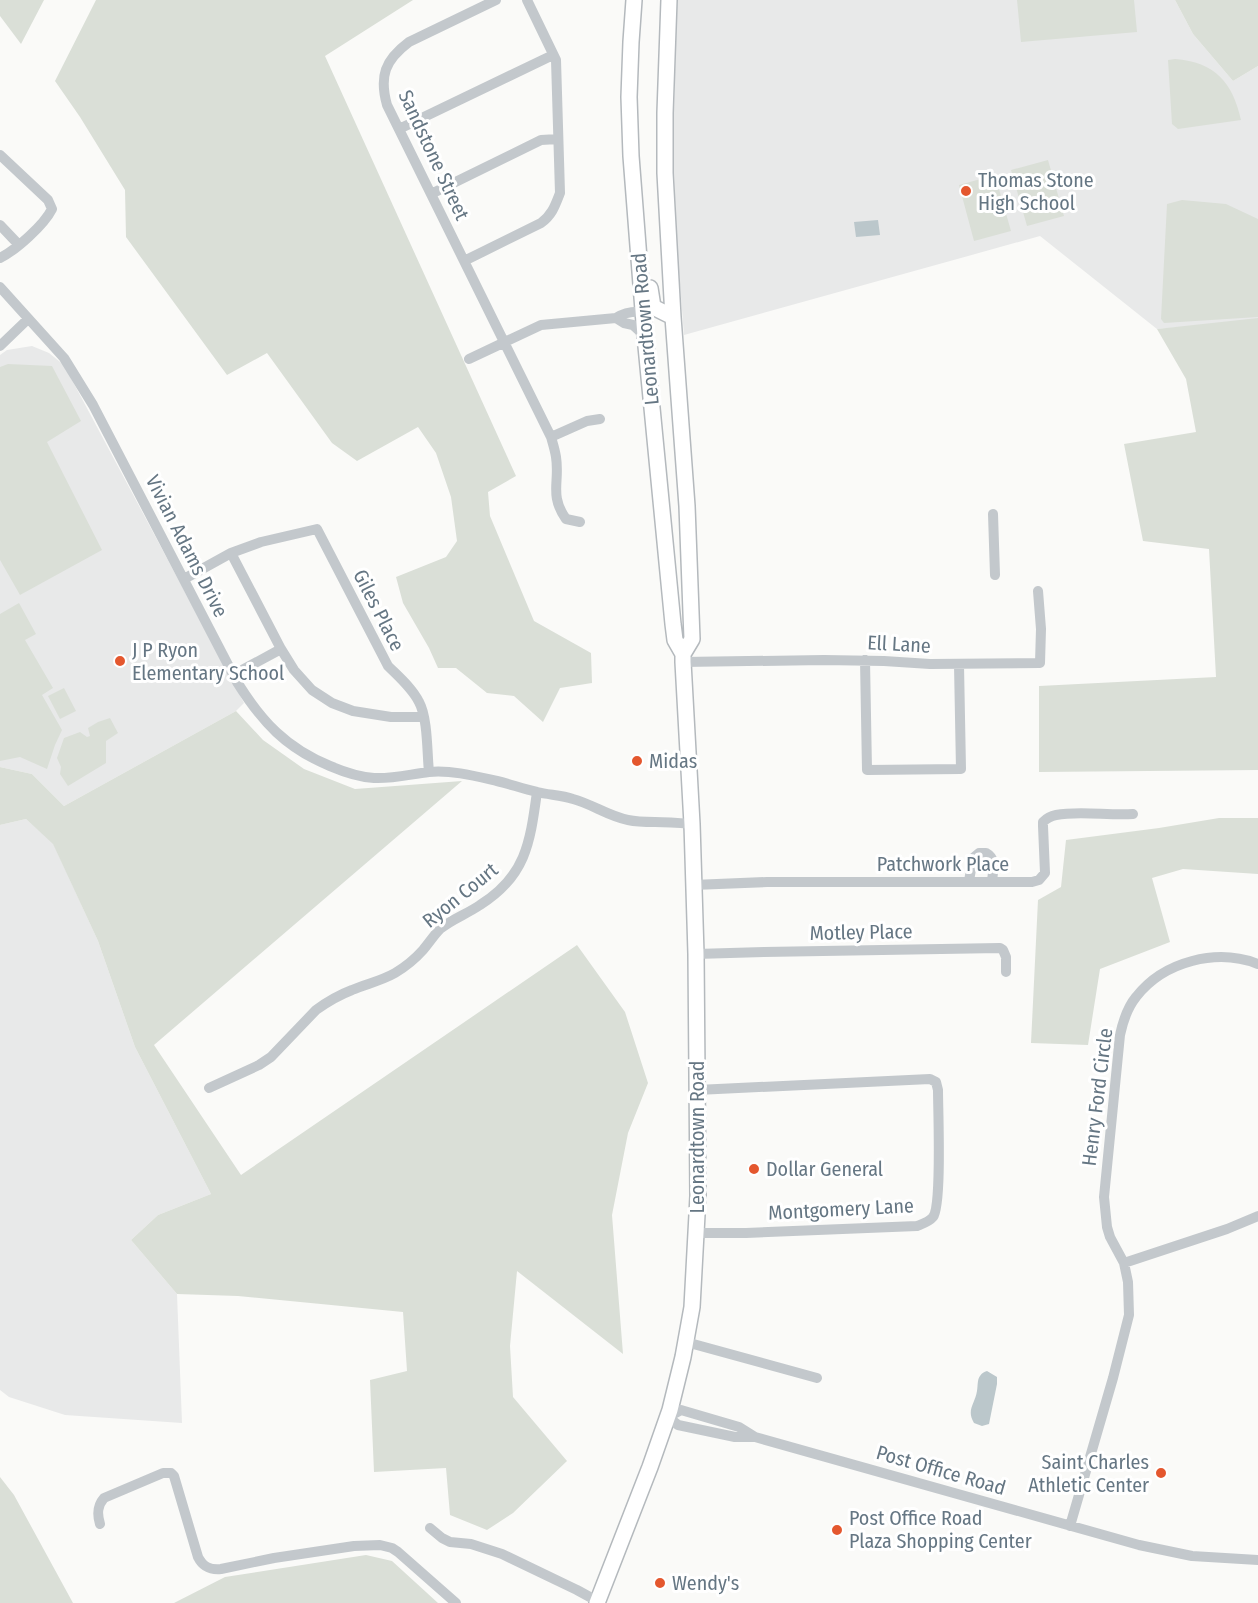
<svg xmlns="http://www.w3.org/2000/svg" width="1258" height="1603" viewBox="0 0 1258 1603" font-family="'Fira Sans Condensed',sans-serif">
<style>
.built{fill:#e8e9e9}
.green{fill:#dadfd7}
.water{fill:#bbc7cb}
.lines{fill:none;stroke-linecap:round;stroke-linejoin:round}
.highway-casing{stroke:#b4b9bd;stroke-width:18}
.minor{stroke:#c3c8cc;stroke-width:10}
.highway{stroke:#fff;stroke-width:15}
.poi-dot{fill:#e4572e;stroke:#fff;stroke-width:2}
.labels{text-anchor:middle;stroke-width:6;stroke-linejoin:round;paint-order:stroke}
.street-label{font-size:20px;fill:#657683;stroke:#fff}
.poi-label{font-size:20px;fill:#657683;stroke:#fff;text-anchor:start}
</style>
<rect width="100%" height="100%" fill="#fafaf8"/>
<path class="built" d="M677 0H1175L1193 34 1233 81 1258 66V321L1157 329 1040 236 684 335 677 246 673 147Z
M32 346 49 353 64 365 244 703 236 711 64 806 32 774 0 767V355L7 350Z
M26 819 53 843 98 941 135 1047 211 1194 158 1215 131 1240 177 1294 182 1423 65 1415 9 1397 0 1390V825Z"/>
<path class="green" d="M0 0H44L21 44 0 16Z
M96 0H413L325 56 516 476 488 492 490 516 534 621 591 653 592 683 560 688 543 722 514 696 487 693 456 668H438L429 648 403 603 396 577 446 557 457 541 451 497 436 453 418 427 357 461 332 443 267 353 227 375 126 237 125 190 80 117 55 81Z
M1017 0H1134L1137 32 1021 42Z
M1175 0H1258V66L1233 81 1193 34Z
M1175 59C1215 62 1233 83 1241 120L1178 129 1172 124 1168 60Z
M1048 160 1064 216 1027 226 1011 170Z
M995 175 1011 231 974 241 959 185Z
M1182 200 1226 204 1258 219V317L1164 323 1161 319 1167 204Z
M1258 318V770L1039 772V686L1216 677 1209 549 1143 541 1124 444 1196 432 1186 379 1157 329Z
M8 364 52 366 81 421 47 442 102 550 20 595 0 560V367Z
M19 603 36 634 25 640 53 688 42 695 62 730 55 745 47 769 20 757 0 761V614Z
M64 688 76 711 60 719 48 696Z
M236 711 263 740 304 769 355 789 462 781 154 1045 241 1175 577 945 625 1012 648 1083 628 1133 612 1215 623 1354 517 1271 510 1346 513 1397 567 1461 513 1513 487 1530 450 1515 446 1468 374 1472 370 1380 407 1371 403 1312 238 1296 177 1294 131 1240 158 1215 211 1194 135 1047 98 941 53 844 26 819 0 825V767L32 774 64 806Z
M110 718 118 733 106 741V763L68 786 60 774 61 767 57 758 64 738 80 732 87 737 90 736 88 728 98 722Z
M1219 818H1258V874L1183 869 1152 878 1170 942 1100 969 1088 1045 1031 1043 1038 900 1061 887 1066 840 1159 828Z
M0 1477 14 1495 73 1603H0Z
M366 1555 392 1561 438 1603H174L225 1577Z"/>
<path class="water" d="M878 220 880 235 856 237 854 222Z
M987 1371 997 1377V1384L989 1424 982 1426 974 1423C966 1410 975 1404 977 1391 978 1386 977 1380 980 1376 982 1373 984 1372 987 1371Z"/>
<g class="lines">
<defs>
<path id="highway" d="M669 0 665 113V173L673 317 687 506 692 639 683 654
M650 288 653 307 673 317
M597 1603 650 1467 670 1410 683 1357 692 1307 698 1196 696 954 692 824 683 662V654L675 640 673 624 645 336 631 156 629 97 631 42 634 0"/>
</defs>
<use href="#highway" class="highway-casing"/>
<path class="minor" d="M496 0 409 42C385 60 379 76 387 105L551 437C553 444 555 450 556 457 560 482 549 495 566 519L580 522
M399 129 553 55
M0 155 48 200 52 209C44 225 16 250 0 258
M431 194 541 140 558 139
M0 225 19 245
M464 261 541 223C552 215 555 206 560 193L556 60 527 0
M0 287 64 358 93 405 237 682C262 722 286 748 330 766 344 772 360 777 374 778 393 779 411 774 429 772 452 770 475 776 497 781 510 784 523 789 537 792 549 795 561 795 573 799 592 804 608 816 628 820 637 822 646 822 655 822 667 822 680 823 692 824
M616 318 624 323 633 325 645 336
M0 346 28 319
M469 359 541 325 616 318C625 312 633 311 643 312
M551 437 587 421 600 419
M993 514 995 575
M231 553 281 649 294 670 312 690 332 703 353 711 391 717H424
M184 579 231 553 261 542 317 529 388 666C399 677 412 688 419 702 428 718 427 754 429 772
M865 660 867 770 961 769 959 665
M683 662 824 660 884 661 930 664 1040 663 1041 629 1038 591
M233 675 281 649
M969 881 973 858 979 853H986C997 859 993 870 992 881
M693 885 767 882H1032L1039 880 1045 873 1043 826V822C1047 818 1051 816 1056 815 1080 810 1109 816 1133 814
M696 954 764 952 1000 948 1003 950 1006 957V972
M1258 964C1217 948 1164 961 1136 997 1127 1008 1123 1021 1120 1035L1104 1197 1107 1227 1110 1237 1124 1263 1227 1229 1258 1216
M209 1088 259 1065 271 1057 316 1010C327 1002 339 995 352 990 366 984 381 981 395 973 405 967 415 959 423 950 429 943 434 935 440 929 452 919 467 914 480 905 526 876 530 843 537 792
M696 1233H746L917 1226C922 1224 929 1222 933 1217 942 1205 938 1111 938 1090L936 1082 930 1079 697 1090
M686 1342 817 1378
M755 1437 739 1427 681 1410 668 1417 678 1425 735 1437H755L1139 1545 1192 1556 1258 1560
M100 1524C97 1514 97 1506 104 1498L163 1473H171L174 1476 198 1557C203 1567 210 1570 221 1569L274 1558 354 1546 380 1545 392 1548 398 1552 456 1603
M1070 1526 1113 1378 1129 1315 1128 1282 1124 1263
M430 1528 442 1538 450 1542 471 1544 502 1554 577 1590 597 1601"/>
<use href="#highway" class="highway"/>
</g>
<g class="poi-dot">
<circle cx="966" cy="191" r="6"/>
<circle cx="120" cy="661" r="6"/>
<circle cx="637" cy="761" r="6"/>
<circle cx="754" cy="1169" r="6"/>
<circle cx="1161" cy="1473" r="6"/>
<circle cx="837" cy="1530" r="6"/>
<circle cx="660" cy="1583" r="6"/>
</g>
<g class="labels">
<g class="street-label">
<text transform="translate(434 155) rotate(65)" y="7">Sandstone Street</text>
<text transform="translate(645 329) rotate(-95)" y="7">Leonardtown Road</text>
<text transform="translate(187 546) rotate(63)" y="7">Vivian Adams Drive</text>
<text transform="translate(379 610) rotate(63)" y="7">Giles Place</text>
<text transform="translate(899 644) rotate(3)" y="7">Ell Lane</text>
<text x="943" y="871">Patchwork Place</text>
<text transform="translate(460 895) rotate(-39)" y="7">Ryon Court</text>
<text transform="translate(861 932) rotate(-1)" y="7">Motley Place</text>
<text transform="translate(1097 1097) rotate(-83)" y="7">Henry Ford Circle</text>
<text transform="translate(697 1137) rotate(-90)" y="7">Leonardtown Road</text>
<text transform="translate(841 1209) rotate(-3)" y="7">Montgomery Lane</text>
<text transform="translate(941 1470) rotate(16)" y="7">Post Office Road</text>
</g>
<g class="poi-label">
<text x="978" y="187">Thomas Stone<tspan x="978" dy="23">High School</tspan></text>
<text x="132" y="657">J P Ryon<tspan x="132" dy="23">Elementary School</tspan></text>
<text x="649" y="768">Midas</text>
<text x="766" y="1176">Dollar General</text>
<text x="1149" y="1469" text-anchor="end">Saint Charles<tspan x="1149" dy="23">Athletic Center</tspan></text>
<text x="849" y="1525">Post Office Road<tspan x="849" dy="23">Plaza Shopping Center</tspan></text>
<text x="672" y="1590">Wendy's</text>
</g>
</g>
</svg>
